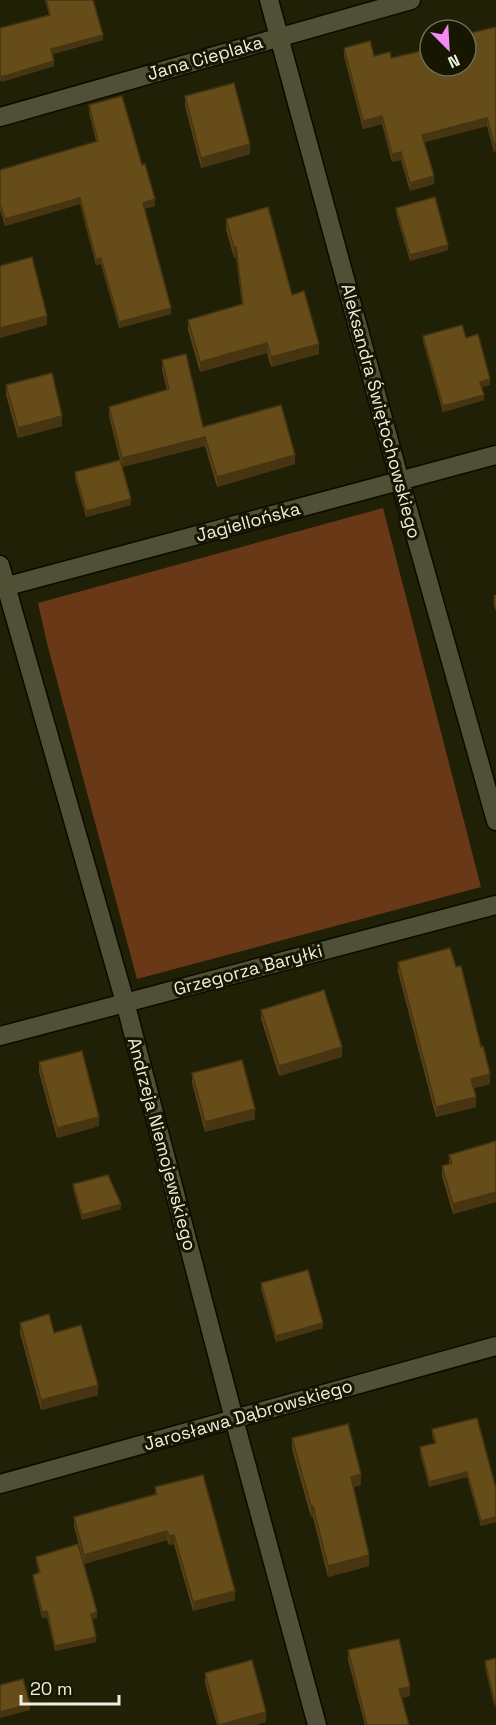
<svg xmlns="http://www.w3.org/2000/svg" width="496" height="1725" viewBox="0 0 496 1725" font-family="'Space Grotesk',sans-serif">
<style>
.green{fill:#693917}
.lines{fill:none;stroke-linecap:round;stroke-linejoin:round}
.street-casing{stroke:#0a0a00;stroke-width:21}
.street{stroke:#4f5036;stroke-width:18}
.wall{fill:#584116}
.shaded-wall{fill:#473512}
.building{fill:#664c19;stroke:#473512;stroke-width:1.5}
.labels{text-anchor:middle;stroke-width:6;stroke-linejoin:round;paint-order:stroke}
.street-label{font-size:18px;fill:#eeefe0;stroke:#171701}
</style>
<rect width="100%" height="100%" fill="#202007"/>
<path class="green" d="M383 508 481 887 137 979 48 647 38 603Z"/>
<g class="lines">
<defs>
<path id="street" d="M269 0 400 481 496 821
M0 117 411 0
M0 565 125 1002 234 1419 317 1725
M0 588 496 455
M0 1036 496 905
M0 1484 496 1346"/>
</defs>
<use href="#street" class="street-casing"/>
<use href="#street" class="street"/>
</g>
<path class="wall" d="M45 0H93L103 40 52 54 54 66 1 82 0 79V28L49 15Z
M496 27 494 152 487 126 424 142 434 184 410 191 401 160 392 162 382 124 363 129 344 56V48L374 56 391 58 430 66Z
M185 96 250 154 201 168 185 106Z
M89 105 142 165 155 206 144 209 171 314 119 328 101 264 96 265 80 204 5 226 0 210V170L96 141 89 112Z
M396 208 448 250 410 261 396 213Z
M226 219 292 295 319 354 271 367 267 353 200 372 188 330V320L242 305 236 257 234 258 226 229Z
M423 336 466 338 490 385 482 387 484 400 443 412 423 341Z
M162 360 203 427 295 464 217 487 205 446 122 467 131 505 86 517 75 478V472L120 460 109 416V407L167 390 162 370Z
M6 385 62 426 18 438 6 395Z
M494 595H496V611L494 605Z
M398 962 490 1084 474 1088 476 1107 436 1117 398 972Z
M261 1010 342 1057 279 1076 261 1019Z
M39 1062 99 1126 57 1138 39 1072Z
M192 1073 255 1119 205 1132 192 1083Z
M496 1141V1202L453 1214 442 1176V1166L449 1164V1155Z
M73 1184 121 1209 82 1220 73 1189Z
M261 1283 323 1328 276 1342 261 1289Z
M20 1323 54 1333 98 1395 41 1410 20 1333Z
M432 1429 496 1489V1522L481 1526 467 1477 429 1487 420 1453V1447L435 1444 432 1435Z
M292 1438 361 1485 353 1487 369 1566 328 1577 313 1517H311L292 1449Z
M155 1487 235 1600 193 1611 174 1544 169 1545 167 1540 84 1564 74 1526V1517L155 1494Z
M36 1557 97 1618 92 1619 96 1642 55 1651 47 1617 42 1618 33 1580V1575L39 1573 36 1562Z
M348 1650 410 1696 402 1698 409 1725H365L348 1660Z
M496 1658 495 1709 485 1667V1661Z
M205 1673 266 1722 255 1725H217L205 1683Z"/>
<path class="shaded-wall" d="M103 35V40L51 55V49Z
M54 61V66L1 82V77Z
M382 116V124L363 129V121Z
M487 118V126L422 143V135Z
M496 143V151L494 152V144Z
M250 144V154L201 168V158Z
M401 152V160L392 162V154Z
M434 176V184L410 191V183Z
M80 198V204L5 226V219Z
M155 199V206L143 209V203Z
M448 245V250L410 261V255Z
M236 247V257L234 258V248Z
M101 258V264L96 265V259Z
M171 308V314L119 328V322Z
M47 316V325L0 338V328Z
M267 343V353L200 372V362Z
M319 344V354L271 367V357Z
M490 379V385L480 387V382Z
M484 395V400L443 412V406Z
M62 416V426L18 438V428Z
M205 437V446L122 467V458Z
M295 455V464L217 487V477Z
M131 499V505L86 517V511Z
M342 1047V1057L279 1076V1066Z
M490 1074V1084L471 1089V1079Z
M476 1097V1107L436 1117V1107Z
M255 1109V1119L205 1132V1122Z
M99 1117V1126L57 1138V1128Z
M496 1192V1202L453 1214V1204Z
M121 1204V1209L82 1220V1215Z
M323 1323V1328L276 1342V1336Z
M98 1385V1395L41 1410V1400Z
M467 1472V1477L429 1487V1482Z
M361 1474V1485L351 1488V1477Z
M311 1506H313V1517H311Z
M496 1517V1522L481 1526V1521Z
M167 1531V1540L84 1564V1555Z
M174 1535V1544L169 1545V1536Z
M369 1555V1566L328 1577V1566Z
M235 1591V1600L193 1611V1602Z
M47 1611V1617L42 1618V1612Z
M97 1612V1618L91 1619V1614Z
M96 1637V1642L55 1651V1646Z
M410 1687V1696L399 1699V1689Z
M30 1704V1710L0 1718V1712Z
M266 1712V1722L255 1725H219Z"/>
<path class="building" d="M46 0H93L103 35 51 49 54 61 1 77 0 74V28L50 15Z
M496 27V143L494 144 487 118 422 135 434 176 410 183 401 152 392 154 382 116 363 121 344 48 370 41 374 56 390 52 391 58 430 49V66H466V34Z
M234 83 250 144 201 158 185 96Z
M122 96 142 165 145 164 155 199 143 203 171 308 119 322 101 258 96 259 80 198 5 219 0 204V170L98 141 89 105Z
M435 197 448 245 410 255 396 208Z
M268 207 292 295 304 291 319 344 271 357 267 343 200 362 188 320 243 304 236 247 234 248 226 219Z
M32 257 47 316 0 328V266Z
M462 325 466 338 478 334 490 379 480 382 484 395 443 406 423 336Z
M186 354 203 427 281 405 295 455 217 477 205 437 122 458 109 407 169 389 162 360Z
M52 373 62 416 18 428 6 385Z
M120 460 131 499 86 511 75 472Z
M450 948 456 967 461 966 481 1047 483 1046 490 1074 471 1079 476 1097 436 1107 398 962Z
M324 990 342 1047 279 1066 261 1010Z
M82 1051 99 1117 57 1128 39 1062Z
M242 1060 255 1109 205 1122 192 1073Z
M496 1141V1192L453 1204 442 1166 452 1163 449 1155Z
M108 1175 121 1204 82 1215 73 1184Z
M308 1270 323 1323 276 1336 261 1283Z
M49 1314 54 1333 81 1325 98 1385 41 1400 20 1323Z
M477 1418 496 1489V1517L481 1521 467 1472 429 1482 420 1447 436 1443 432 1429Z
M348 1424 361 1474 351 1477 369 1555 328 1566 313 1506H311L292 1438Z
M203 1475 235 1591 193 1602 174 1535 169 1536 167 1531 84 1555 74 1517 157 1494 155 1487Z
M78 1544 97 1612 91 1614 96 1637 55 1646 47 1611 42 1612 33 1575 40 1572 36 1557Z
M399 1639 410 1687 399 1689 409 1725H367L348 1650Z
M496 1658V1703L495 1704 485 1661Z
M252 1660 266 1712 219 1725 205 1673Z
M23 1679 30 1704 0 1712V1685Z"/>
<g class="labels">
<g class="street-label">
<text transform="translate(205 58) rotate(-16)" y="6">Jana Cieplaka</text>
<text transform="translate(381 411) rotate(75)" y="6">Aleksandra Świętochowskiego</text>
<text transform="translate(248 522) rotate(-15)" y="6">Jagiellońska</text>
<text transform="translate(248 970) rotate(-15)" y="6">Grzegorza Baryłki</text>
<text transform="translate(162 1144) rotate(75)" y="6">Andrzeja Niemojewskiego</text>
<text transform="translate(248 1415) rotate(-16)" y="6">Jarosława Dąbrowskiego</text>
</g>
</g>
<g transform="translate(448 48) rotate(156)"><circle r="28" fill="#171701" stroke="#6d6d5a" stroke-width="1.5"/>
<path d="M0-4.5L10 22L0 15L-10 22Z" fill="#f28af3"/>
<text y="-9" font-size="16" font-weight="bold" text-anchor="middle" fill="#eeefe0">N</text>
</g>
<path d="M21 1695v9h98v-9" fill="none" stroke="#eeefe0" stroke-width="3"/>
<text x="30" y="1695" font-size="18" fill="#eeefe0" stroke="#171701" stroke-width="4.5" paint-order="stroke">20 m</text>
</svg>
